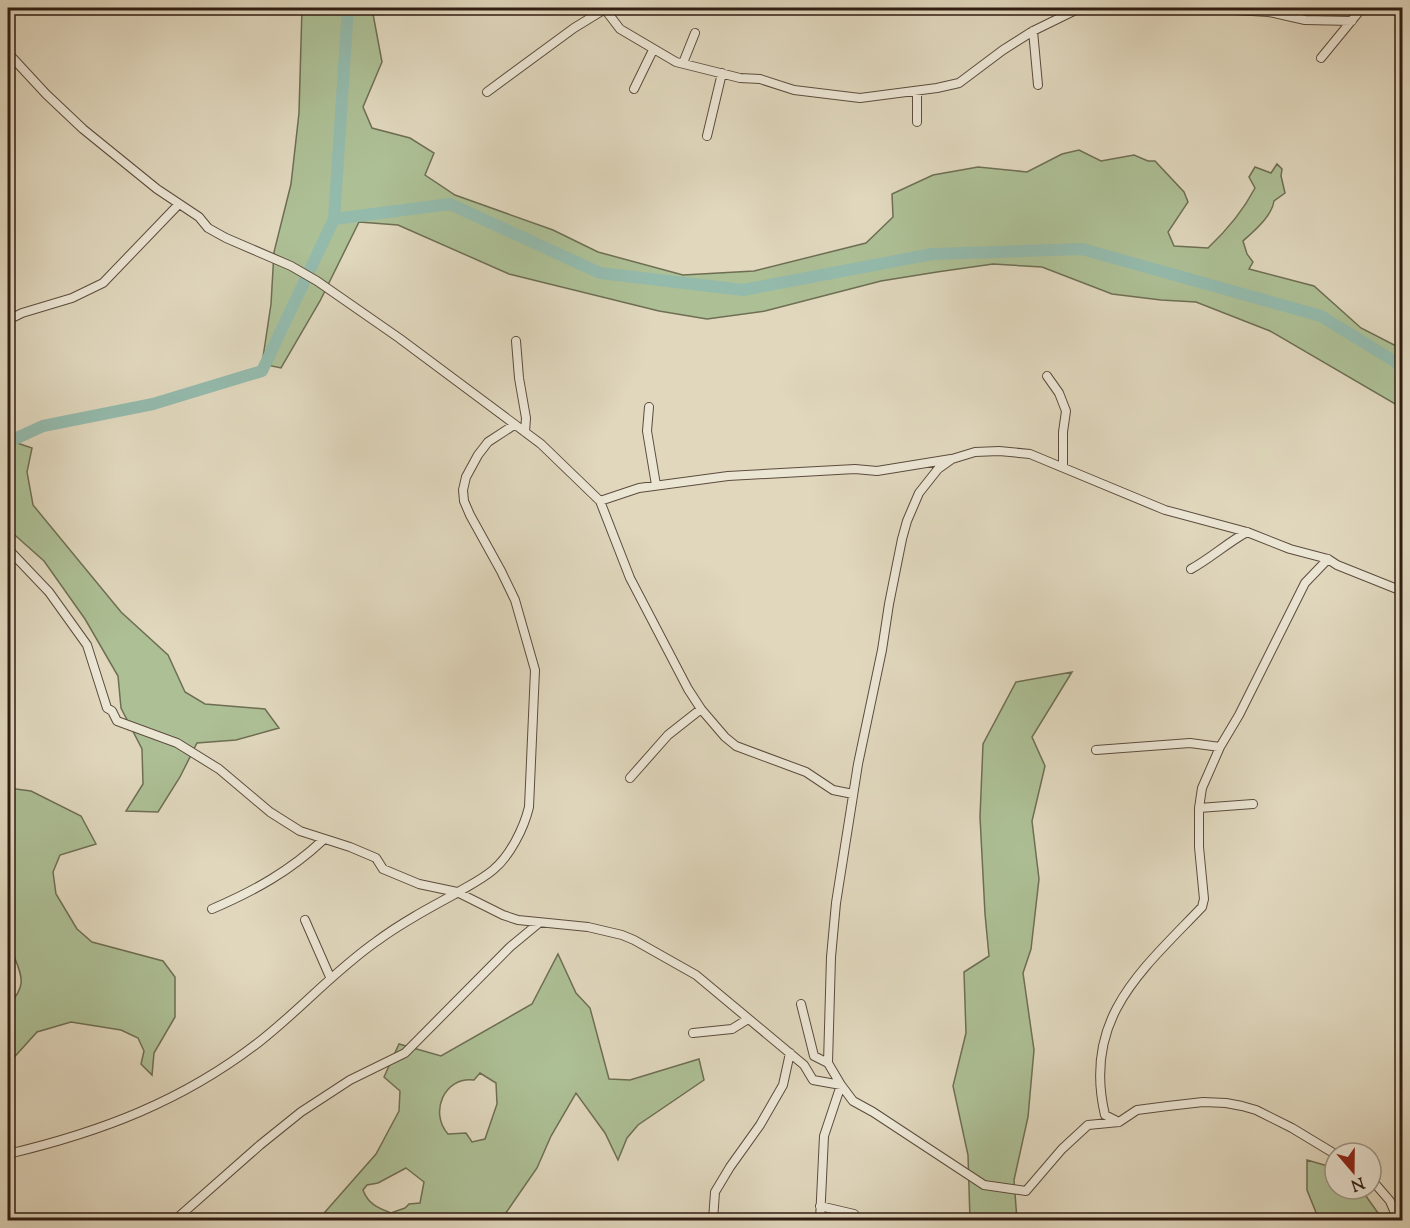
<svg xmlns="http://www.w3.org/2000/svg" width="1410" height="1228" viewBox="0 0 1410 1228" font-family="'Sorts Mill Goudy',serif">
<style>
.green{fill:#adbf95;stroke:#6e6e54;stroke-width:1.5;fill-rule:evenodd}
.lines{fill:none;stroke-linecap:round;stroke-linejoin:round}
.river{stroke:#94baac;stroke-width:12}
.minor-casing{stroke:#5c4c3d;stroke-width:10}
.minor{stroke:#ebe5d4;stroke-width:8}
</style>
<rect width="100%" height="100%" fill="#e0d7bd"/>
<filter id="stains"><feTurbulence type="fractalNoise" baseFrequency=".00333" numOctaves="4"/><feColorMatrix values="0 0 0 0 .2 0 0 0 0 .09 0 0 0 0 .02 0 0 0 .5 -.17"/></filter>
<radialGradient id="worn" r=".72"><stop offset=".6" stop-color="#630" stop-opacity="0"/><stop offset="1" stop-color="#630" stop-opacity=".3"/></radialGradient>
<path class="green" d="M302 8H374L373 14 382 62 363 107 372 128 410 138 434 153 425 175 455 195 553 230 598 252 683 275 754 271 866 243 893 217 892 194 933 175 978 167 1027 172 1062 154 1079 150 1101 161 1134 155 1148 161H1155L1184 192 1188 202 1168 232 1174 246 1208 248C1227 230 1243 211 1255 188L1249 177 1255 167 1271 173 1277 164 1282 169 1281 176 1285 193 1274 201C1272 216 1254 231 1243 241L1247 254 1253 262 1249 269 1314 286 1361 328 1402 349V408L1270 331 1196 302 1161 300 1112 294 1042 267 993 264 937 272 881 281 765 311 707 319 659 311 509 274 398 225 359 222 320 301 281 368 262 364 271 304 274 252 291 184 299 113Z
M8 440 32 448 27 472 33 505 121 612 168 655 185 692 205 704 265 709 279 728 236 740 197 743 180 777 158 812 126 811 143 784 142 749 121 708 118 676 85 619 44 561 8 529Z
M1072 672 1032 737 1045 766 1032 821 1039 879 1031 949 1023 973 1034 1050 1028 1117 1014 1180 1017 1220H970L968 1155 953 1086 966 1033 964 972 989 956 985 914 980 817 983 744 1016 682Z
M8 788 31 791 81 816 96 844 60 855 53 872 56 894 77 929 92 942 163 961 175 977V1017L154 1053 152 1075 141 1064 144 1051 138 1038 121 1030 71 1022 37 1032 8 1064V1006C28 984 22 977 12 951L8 949Z
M558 954 576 993 590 1008 609 1079 630 1080 699 1059 704 1080 638 1125 627 1138 618 1160 605 1133 576 1093 551 1136 537 1168 501 1220H318L376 1154 399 1111 400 1091 384 1077 399 1044 441 1056 532 1004ZM480 1073 496 1083 497 1104 485 1139 472 1142 466 1133 448 1134C429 1113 444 1076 474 1080ZM406 1168 424 1182 420 1203 409 1204 405 1208 391 1213C378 1208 368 1204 363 1190L367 1185 378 1183Z
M1307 1160 1335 1168V1189H1361L1383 1220H1319L1307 1190Z"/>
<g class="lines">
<path class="river" d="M334 219 450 204 600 273 743 290 932 254 1082 249 1321 316 1402 366
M8 442 43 426 153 404 262 371 334 219 348 8"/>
<defs>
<path id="minor" d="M604 8 620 29 676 62 740 78 760 79 794 90 860 98 937 88 959 83 1003 50 1033 31 1080 8
M1199 8 1269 12 1305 20 1352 21
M1033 31 1038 85
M8 53 46 94 83 129 157 189 199 217 208 228 226 238 291 266 317 281 399 338 541 444 600 501 630 578 688 689 701 709 725 737 736 746 806 772 833 790 853 794
M1321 58 1362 8
M683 63 695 33
M634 89 653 50
M487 92 574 28 605 9
M917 122V91
M707 136 722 73
M8 320 22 313 72 298 103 283 178 205
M516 341 519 378 526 418 525 432
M1047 376 1059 393 1066 411 1063 432V467
M649 407 647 431 656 485
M600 501 639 488 728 476 855 469 877 471 951 459
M8 549 49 592 87 645 107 708 112 711 117 721 177 743 219 769 270 812 300 831 350 847 376 858 383 869 419 884 457 892 503 915 518 920 588 927 622 935 634 940 696 975 804 1065 813 1080 841 1085 853 1101 873 1112 984 1185 1026 1191 1062 1149 1088 1125 1119 1122 1137 1110 1168 1106 1203 1102 1226 1103 1242 1106 1256 1110 1292 1128 1335 1154
M1191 569C1211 558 1227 543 1247 532
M1096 750 1190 743 1220 747
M630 778 668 735 701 709
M1199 808 1253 804
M212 909C254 891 290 871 323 840
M305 920 330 977
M801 1004 814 1056 828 1063
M693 1033 732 1029 748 1019
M1119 1122 1105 1115C1082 1018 1142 970 1202 907L1204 899 1199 847V808L1202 788 1220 747 1239 715 1305 583 1328 559
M8 1154C101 1132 183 1101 259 1042 300 1010 334 971 377 941 401 923 429 908 455 894 468 886 481 880 493 870 510 856 524 828 529 807L535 670 515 600 501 571 470 515 464 501 463 490 466 477 478 455 488 442 514 425
M1371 1179 1390 1201 1398 1220
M820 1206 854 1214
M175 1220 260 1145 301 1112 350 1080 405 1053 510 947 539 923
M713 1220 715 1192 730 1167 760 1125 783 1085 790 1053
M820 1220 824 1136 841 1085 828 1063 831 957 836 903 858 764 882 650 889 604 902 539 907 521 919 493 938 469 952 459 975 452 999 451 1030 454 1165 510 1247 532 1290 549 1328 559 1337 565 1402 591"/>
</defs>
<use href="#minor" class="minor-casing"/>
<use href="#minor" class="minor"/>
</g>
<rect width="1410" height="1228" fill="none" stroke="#e0d7bd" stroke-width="30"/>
<rect x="9" y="9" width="1392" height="1210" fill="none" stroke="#301d12" stroke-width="3"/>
<rect x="15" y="15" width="1380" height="1198" fill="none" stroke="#301d12" stroke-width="1.5"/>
<g transform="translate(1353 1171) rotate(160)"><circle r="28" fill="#ebe5d4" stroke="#a09586" stroke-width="1.5"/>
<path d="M0-4.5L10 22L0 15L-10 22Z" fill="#8f2418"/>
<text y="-9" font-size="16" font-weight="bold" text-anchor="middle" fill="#301d12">N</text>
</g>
<rect width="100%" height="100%" filter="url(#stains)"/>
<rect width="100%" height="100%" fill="url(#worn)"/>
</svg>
